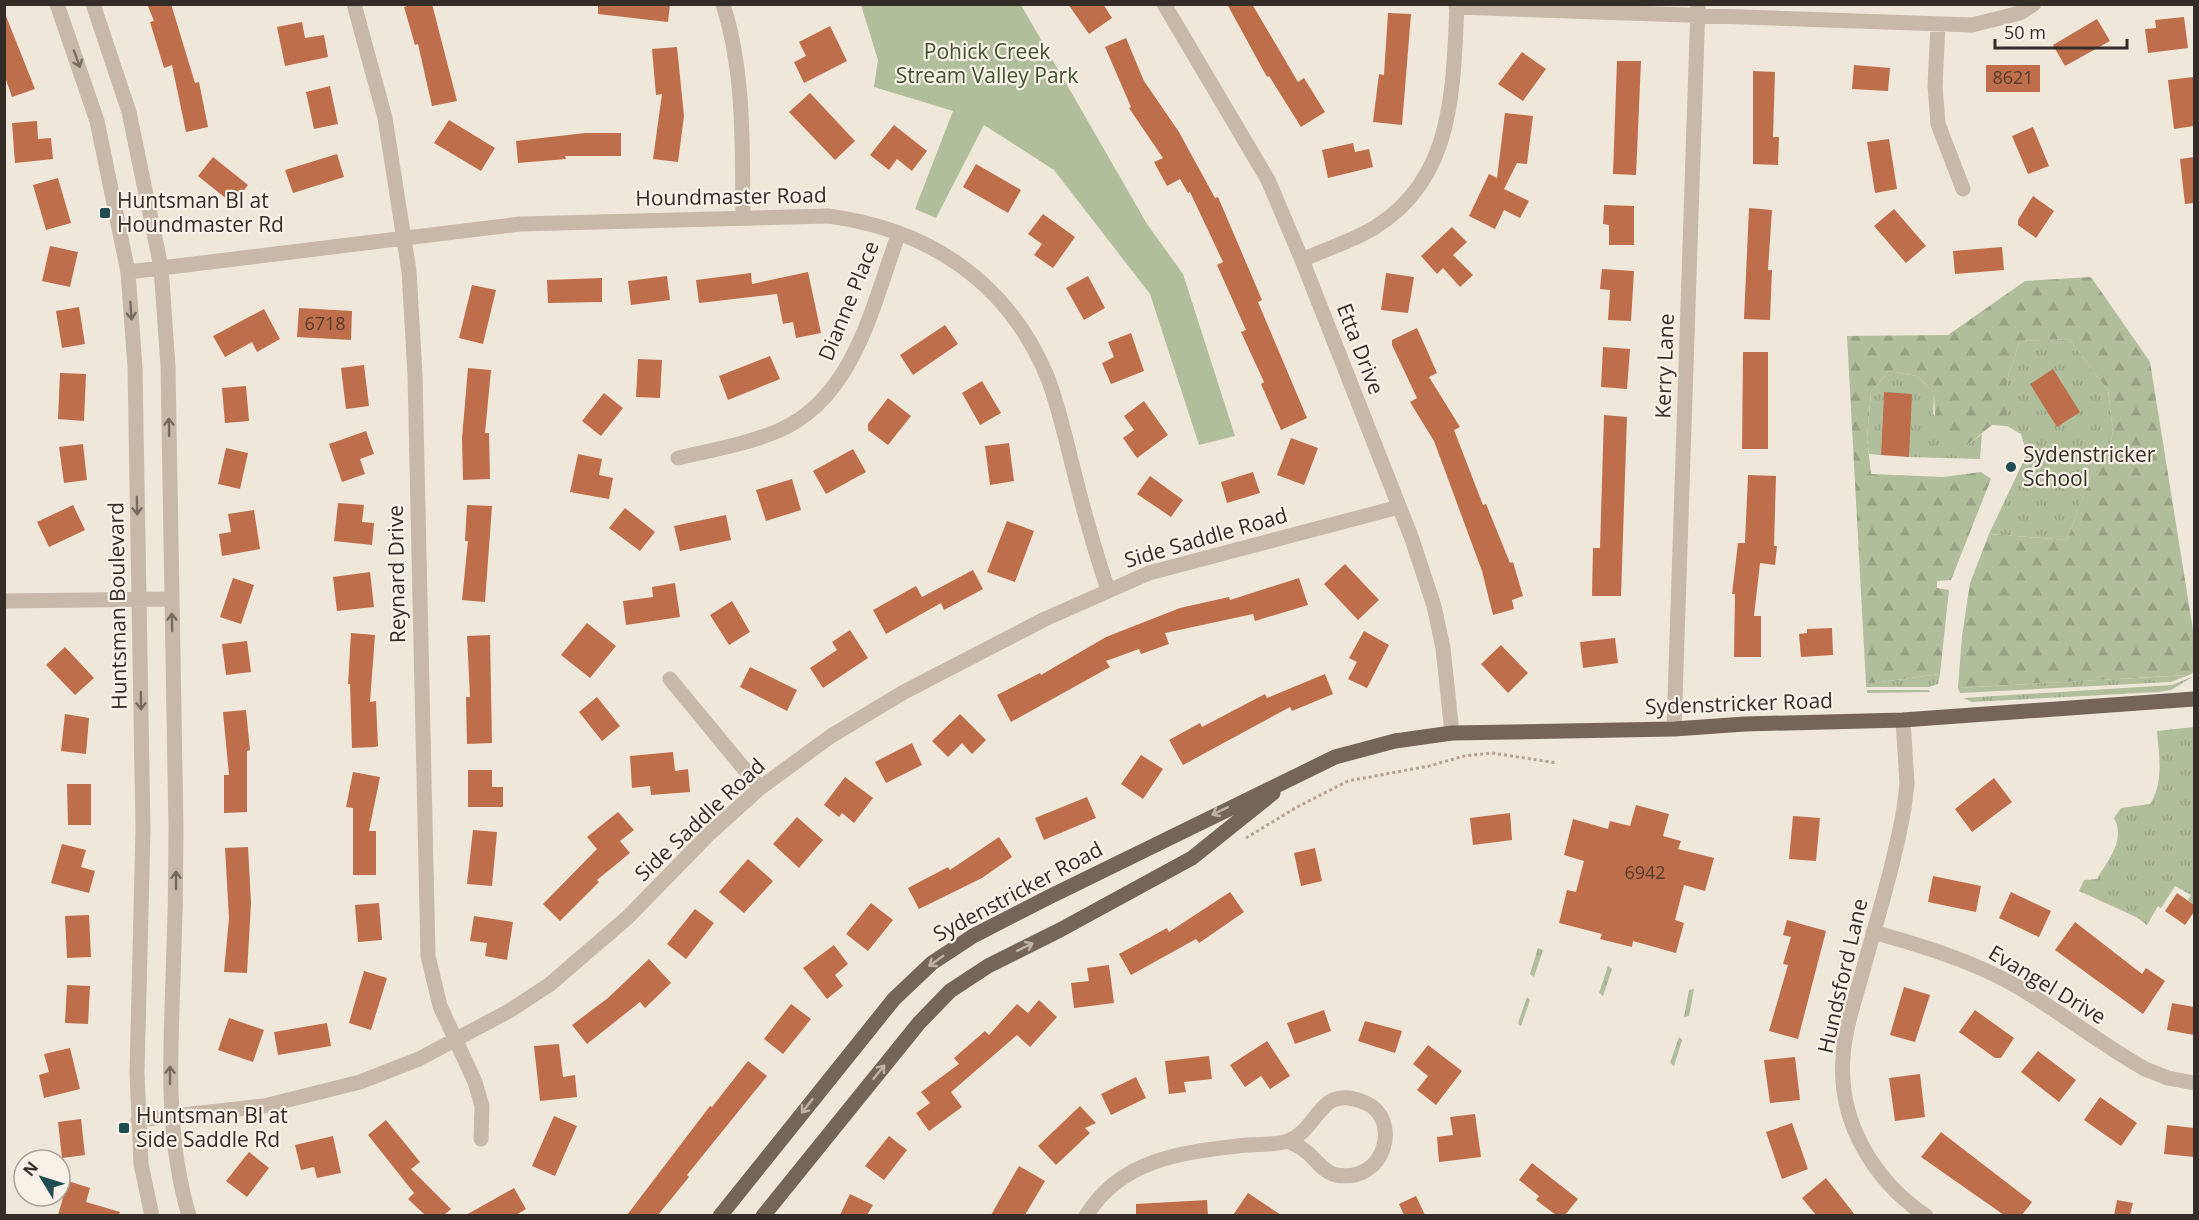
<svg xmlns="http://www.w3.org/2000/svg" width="2199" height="1220" viewBox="0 0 2199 1220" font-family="'Open Sans',sans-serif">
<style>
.grass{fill:url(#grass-tufts)}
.forest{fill:url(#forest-firs)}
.park{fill:#b0be9c}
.building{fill:#be6e4a}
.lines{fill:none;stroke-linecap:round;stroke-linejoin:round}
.path{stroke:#b3a292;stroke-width:3;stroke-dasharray:3 3;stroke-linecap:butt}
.minor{stroke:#c7b8a8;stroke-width:15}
.major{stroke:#756559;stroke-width:15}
.oneway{stroke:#766b61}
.oneway2{stroke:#bdb2a7}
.poi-dot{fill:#204c53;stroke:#f8f1e7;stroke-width:2}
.labels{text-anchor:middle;stroke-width:4.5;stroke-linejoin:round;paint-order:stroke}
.number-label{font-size:18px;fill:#563c30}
.park-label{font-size:21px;fill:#41512d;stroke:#f8f1e7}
.street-label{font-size:21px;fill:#342c27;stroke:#f8f1e7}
.poi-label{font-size:21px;fill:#342c27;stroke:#f8f1e7;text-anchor:start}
</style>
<defs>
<pattern id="grass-tufts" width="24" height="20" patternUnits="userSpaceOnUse" patternTransform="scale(1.5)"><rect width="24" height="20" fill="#b0be9c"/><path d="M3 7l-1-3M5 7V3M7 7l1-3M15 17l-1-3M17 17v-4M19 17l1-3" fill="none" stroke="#98a386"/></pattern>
<pattern id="forest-firs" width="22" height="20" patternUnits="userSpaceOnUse" patternTransform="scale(1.5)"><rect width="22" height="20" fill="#b0be9c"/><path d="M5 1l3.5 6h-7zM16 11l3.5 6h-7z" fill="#98a386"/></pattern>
</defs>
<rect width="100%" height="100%" fill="#f0e7db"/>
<path class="grass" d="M2069 339 2108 390 2113 432 2108 452 2096 462 2067 540 1989 534 2027 454 2021 434 2007 426V380L2020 341Z
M1889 371 1917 376 1934 393 1933 414 1966 446 1982 434 1980 459 1909 457 1884 393 1881 455 1869 454 1867 438 1871 392Z
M1940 674 1938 684 1929 687H1866V684Z
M2189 675 2171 682 1960 693 1958 688Z
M2194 676 2171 690 2158 692 1972 702 1963 698 2172 685Z
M1867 690H1928L1930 692 1867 693Z
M2194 727V905L2188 900 2191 895 2175 886 2161 908 2158 906 2147 925 2136 917 2079 891 2084 880 2097 879C2108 859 2126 841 2114 818L2121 808 2150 804C2164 783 2159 755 2157 731Z
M1538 948 1543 950 1534 977 1530 974Z
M1608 966 1612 969 1603 996 1599 993Z
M1694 989 1689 1016 1684 1017 1689 990Z
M1527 997 1530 1000 1521 1026 1518 1023Z
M1679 1037 1682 1040 1674 1066 1670 1063Z"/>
<path class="forest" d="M2091 277 2150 362 2194 636V672L2189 675 1958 688 1962 636 1970 583 1989 534 2067 540 2096 462 2108 452 2113 432 2108 390 2069 339 2020 341 2007 380V426L1992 425 1966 446 1949 447 1936 434 1934 393 1917 376 1889 371 1871 392 1867 438 1871 474 1943 477 1981 472 1991 479 1951 580 1937 581V588L1949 590 1940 674 1866 684 1847 336 1948 335 2025 281Z"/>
<path class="park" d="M861 5H1021L1147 224 1183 274 1235 436 1199 445 1150 294 1054 170 984 125 936 218 915 209 953 111 874 87 878 60Z"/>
<path class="building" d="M147 4H171L195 83 199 82 208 127 186 132 172 65 164 68 150 22 154 21Z
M415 4H432L457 101 432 106 418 44 415 45 404 7Z
M598 4H670L668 22 598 14Z
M1068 4H1103L1112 18 1089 34Z
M1227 4H1252L1298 82 1304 78 1325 112 1301 127 1269 76 1267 77Z
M4 11 35 89 12 97 4 74Z
M1388 13 1411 14 1402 125 1373 122 1379 74 1384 75Z
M2184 17 2188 48 2148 53 2145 29 2156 28 2155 20Z
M2097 19 2110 41 2065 66 2053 45Z
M302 22 305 38 324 35 328 57 285 66 277 27Z
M830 26 847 61 804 83 794 62 806 56 799 42Z
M1126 38 1144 81 1179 132 1215 198 1218 197 1262 300 1258 302 1307 418 1281 430 1261 384 1264 382 1241 332 1246 330 1217 265 1223 262 1190 192 1188 193 1180 179 1167 186 1154 162 1163 158 1129 108 1131 107 1105 47Z
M677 47 684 116 678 162 653 159 662 94 656 95 652 49Z
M1522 52 1546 69 1523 101 1498 84Z
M1617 61H1641L1636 175 1613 174Z
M1854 65 1890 68 1888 91 1852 89Z
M1986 65H2040V92H1986Z
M1753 71 1775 72 1773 137H1779L1778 165 1753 164Z
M2193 77 2194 126 2174 129 2168 80Z
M330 86 338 124 314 129 306 92Z
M810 93 855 141 835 160 789 112Z
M1505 113 1533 116 1527 164 1517 163 1504 189 1529 201 1520 218 1504 210 1495 229 1469 216 1489 174 1497 178Z
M449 120 495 148 481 171 434 143Z
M37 121 38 139 51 138 53 159 15 163 12 123Z
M894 125 927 151 912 171 897 159 889 170 870 155Z
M2033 127 2049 166 2028 174 2012 136Z
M585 133H621V156H565L566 159 518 163 516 141Z
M1889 139 1897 189 1875 193 1867 142Z
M1353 143 1355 152 1369 149 1373 167 1328 178 1322 150Z
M337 154 344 177 293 193 285 170Z
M213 157 248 185 233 204 198 176Z
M2194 157V203L2185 204 2180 159Z
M976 164 1021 190 1008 213 963 187Z
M58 178 71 223 46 230 33 185Z
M2033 196 2054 211 2036 238 2018 225V220Z
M1604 205 1634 206V245H1609V225L1603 224Z
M1749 208 1772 210 1768 270H1772L1770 320 1744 319Z
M1894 209 1926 246 1906 263 1874 226Z
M1043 214 1075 237 1053 268 1034 255 1042 244 1028 234Z
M1452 227 1467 242 1453 255 1473 275 1460 287 1443 268 1437 274 1421 256Z
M50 246 78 252 70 287 42 281Z
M2002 247 2004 270 1955 274 1953 251Z
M1602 269 1634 271 1631 321 1608 320 1610 290 1600 289Z
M808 272 821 333 796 338 793 322 783 324 777 294 699 303 696 280 751 273 752 284Z
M1386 273 1414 277 1408 313 1381 310Z
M667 276 670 300 631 305 628 281Z
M1088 276 1105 308 1084 320 1066 288Z
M602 278V302L548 303 547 280Z
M472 285 496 290 483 344 459 338Z
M79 307 85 344 62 348 56 311Z
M299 308 352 311 351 340 297 337Z
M264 309 280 339 257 352 252 342 225 357 213 336Z
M945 325 958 344 913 375 900 355Z
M1417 328 1437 373 1429 377 1460 427 1454 430 1483 505 1486 504 1510 563 1513 562 1523 596 1512 600 1514 609 1493 615 1482 571 1434 441 1410 402 1417 398 1392 345V340Z
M1131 333 1144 371 1111 384 1102 363 1114 357 1108 342Z
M1603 347 1630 349 1627 389 1601 387Z
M1743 352H1768V449H1742Z
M770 356 780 379 728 400 719 376Z
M638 359 662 360 660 398 636 397Z
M364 365 369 406 346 409 341 368Z
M468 368 491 370 485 433H489L490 479 463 480 462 438Z
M2053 369 2080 412 2057 427 2030 384Z
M60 373 86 374 84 421 58 419Z
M982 381 1001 413 980 425 962 393Z
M246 386 249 421 225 423 222 388Z
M1884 392 1912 394 1909 457 1881 455Z
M604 393 623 408 601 436 582 421Z
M888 398 911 416 888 445 868 430V424Z
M1144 401 1168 435 1137 458 1123 438 1134 430 1124 416Z
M1604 415 1627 417 1621 596H1592L1593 548H1600Z
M366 431 374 454 360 459 365 474 342 482 329 444Z
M1291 438 1318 448 1304 485 1277 475Z
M1009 443 1014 481 990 485 985 446Z
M83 444 87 480 64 483 59 447Z
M226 448 248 453 240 489 218 484Z
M853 449 866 472 826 494 813 471Z
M578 454 602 459 599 475 613 478 609 499 570 492Z
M1253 472 1260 493 1227 503 1221 482Z
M1748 475 1776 476 1774 546H1777L1775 565 1760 563 1754 616H1761V657H1734L1735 594H1732L1738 543H1745Z
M1150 476 1183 500 1171 517 1137 494Z
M792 479 801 510 766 521 756 490Z
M338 503 364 505 362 522 374 523 372 545 334 541Z
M73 505 85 530 49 547 37 522Z
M467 505 492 506 485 602 462 600 468 541H465Z
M625 508 655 532 640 551 609 528Z
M254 510 260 549 222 556 219 534 231 532 228 514Z
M726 515 731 540 680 551 674 526Z
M1007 521 1034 531 1015 582 987 572Z
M1345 564 1379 600 1358 620 1324 584Z
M973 570 983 589 944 610 941 603 886 634 873 610 916 586 922 597Z
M370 572 374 607 337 611 333 577Z
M233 578 254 585 241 624 220 617Z
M1299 578 1308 605 1255 621 1253 614 1165 633 1169 644 1141 654 1139 649 1106 661 1110 667 1011 722 997 695 1040 673 1041 675 1106 637 1180 608 1229 597 1230 600Z
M675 583 680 617 626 625 623 601 653 597 652 587Z
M732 601 750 632 729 645 710 615Z
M587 623 616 646 590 678 561 655Z
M1832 628 1833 655 1801 657 1799 634 1807 633V629Z
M850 630 868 658 823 688 810 668 837 650 832 642Z
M1364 631 1389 645 1367 688 1348 679 1357 662 1349 658Z
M351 633 375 635 370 702 376 701 378 746 375 747 352 748 350 684H348Z
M490 635 492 743 467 744 466 697H470L467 636Z
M1615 638 1618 663 1583 668 1580 642Z
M247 641 251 672 226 675 222 644Z
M1501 645 1528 673 1508 693 1481 664Z
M65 647 94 678 75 695 46 665Z
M750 667 797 690 787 711 740 687Z
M1325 674 1333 694 1292 711 1290 707 1183 765 1169 740 1200 723 1202 727 1265 694 1267 698Z
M597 697 620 726 602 741 579 712Z
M246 710 250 750 247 751V812L224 813V775H229L223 712Z
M65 714 89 718 86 754 61 751Z
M960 714 986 740 972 754 962 743 948 757 932 741Z
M912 743 922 765 886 783 875 762Z
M673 752 675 771 688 769 690 792 651 795 650 786 632 788 630 756Z
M1141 755 1163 769 1143 799 1121 784Z
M468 770H492V787H503V807H468Z
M353 772 380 777 369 831H376V875H353V808L346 807Z
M845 777 873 798 854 823 842 813 839 817 824 805Z
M1994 778 2012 802 1972 832 1955 809Z
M67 784H91V825H68Z
M1087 797 1096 818 1044 840 1035 818Z
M1636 805 1669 814 1663 836 1681 841 1678 849 1714 858 1705 891 1684 885 1675 920 1684 923 1676 953 1633 941 1632 947 1600 939 1602 934 1559 923 1567 890 1576 892 1584 861 1564 855 1573 819 1608 829 1610 821 1630 826Z
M618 812 634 830 620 841 630 853 597 880 599 882 560 921 543 904 597 849 587 837Z
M1510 813 1512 840 1473 845 1470 818Z
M1793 816 1820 818 1816 861 1789 859Z
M797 817 823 840 799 868 773 844Z
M473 830 497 832 492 886 467 884Z
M999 837 1012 857 982 878 919 909 908 888 948 867 950 870Z
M62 844 86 850 81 867 95 871 89 893 51 883Z
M248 847 251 903 247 973 224 972 229 918 225 848Z
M1315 848 1322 881 1301 886 1294 853Z
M748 859 773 881 744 913 719 892Z
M1933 876 1981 886 1976 912 1928 902Z
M1230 892 1244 912 1199 943 1196 939 1131 975 1119 954 1167 928 1169 932Z
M2011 892 2051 911 2039 937 1999 918Z
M2177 893 2194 905V912L2185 925 2165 911Z
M379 903 382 940 358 942 355 905Z
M871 903 893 920 868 951 846 934Z
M695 909 714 923 686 959 667 944Z
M89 915 91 957 67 958 65 916Z
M474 916 513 922 507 960 485 956 487 943 470 941Z
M1787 920 1826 931 1798 1039 1769 1031 1788 965 1783 964 1791 937 1783 935Z
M2075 922 2142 974 2146 968 2165 981 2143 1014 2055 950Z
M834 945 848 964 835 975 843 986 827 999 803 968Z
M649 959 671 983 645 1008 640 1002 587 1044 572 1025 608 998Z
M1109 965 1114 1003 1074 1008 1071 983 1089 981 1087 968Z
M364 971 387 978 371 1030 349 1023Z
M67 985 90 986 88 1024 65 1023Z
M1904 987 1930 995 1915 1042 1890 1035Z
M1039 1000 1057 1017 1030 1047 1017 1035 951 1092 962 1107 929 1131 916 1113 930 1103 921 1092 959 1064 954 1058 985 1031 989 1035 1017 1004 1028 1013Z
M2172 1003 2194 1007V1035L2167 1030Z
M791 1004 811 1019 783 1054 764 1039Z
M1324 1010 1331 1031 1295 1044 1287 1023Z
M1975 1010 2014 1038 2001 1058H1995L1959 1032Z
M229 1018 264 1030 253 1062 218 1050Z
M1365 1021 1402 1031 1395 1053 1358 1041Z
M327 1023 331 1046 278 1055 274 1032Z
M1267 1041 1290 1076 1270 1089 1261 1076 1245 1087 1230 1065Z
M559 1044 563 1077 575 1075 577 1097 540 1101 534 1046Z
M1428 1045 1462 1071 1436 1105 1417 1090 1428 1076 1413 1064Z
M70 1048 80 1089 44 1098 39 1075 49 1072 44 1054Z
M2038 1051 2076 1080 2059 1102 2021 1072Z
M1209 1056 1212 1079 1184 1082 1186 1092 1169 1094 1165 1061Z
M1795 1057 1800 1100 1770 1103 1764 1060Z
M748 1061 767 1076 687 1175 689 1177 658 1215H627L710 1106 712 1107Z
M1920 1074 1925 1117 1895 1121 1889 1078Z
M1136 1077 1146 1098 1111 1115 1101 1094Z
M2100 1097 2137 1123 2121 1146 2084 1120Z
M1080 1106 1096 1123 1085 1128 1090 1133 1056 1165 1038 1146Z
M1475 1114 1481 1157 1439 1162 1437 1137 1453 1135 1450 1117Z
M554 1116 577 1126 555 1176 532 1166Z
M81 1119 85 1155 62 1158 58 1122Z
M386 1120 420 1162 411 1169 451 1209 444 1215H425L408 1199 414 1193 368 1135Z
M1792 1123 1808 1169 1782 1179 1766 1132Z
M2167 1125 2194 1128V1157L2164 1154Z
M1941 1132 2032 1202 2022 1215H2004L1921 1157Z
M333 1136 341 1173 317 1178 314 1167 301 1170 295 1145Z
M889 1136 907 1150 884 1180 865 1166Z
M249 1152 269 1168 247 1197 226 1181Z
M1532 1163 1578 1199 1565 1215H1556L1536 1200 1539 1196 1519 1180Z
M1019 1166 1045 1181 1025 1215H991Z
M1826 1178 1855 1215H1816L1802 1198Z
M68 1181 90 1188 86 1202 120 1212 119 1215H58Z
M514 1188 526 1209 516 1215H466Z
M1248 1193 1281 1215H1233Z
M850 1194 873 1205 867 1215H840Z
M1416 1196 1425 1215H1404L1399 1204Z
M1207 1200 1208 1215H1136V1204Z
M2117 1200 2133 1203 2130 1215H2114Z"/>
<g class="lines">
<path class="path" d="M1246 838 1297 807 1348 781 1429 766 1464 756 1492 753 1557 763"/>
<path class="minor" d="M57 4 97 121 128 272 135 367 143 830 137 1073 141 1164 152 1216
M93 4 129 112 161 267 168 366 176 829C176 880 175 930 173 980 170 1060 166 1138 189 1216
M354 4 385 118 409 271 415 375 428 956 440 1006 475 1082 482 1106 481 1139
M723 4C745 73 742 145 743 217
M1164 4 1268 180 1302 260 1412 539 1434 606 1443 648 1452 733
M1456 7 1972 25 2020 13 2034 4
M1938 24 1935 86 1938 124 1963 189
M1302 260C1322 251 1342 244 1361 235 1454 189 1453 94 1457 4
M128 272 520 224 828 216C928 229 1007 281 1047 376 1059 407 1066 440 1074 472 1084 512 1095 551 1108 590
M678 458C712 450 748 444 780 430 855 397 873 303 899 233
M4 601 172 599
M670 679 760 788
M1903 720 1907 784 1904 808C1895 861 1879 912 1865 963 1857 994 1845 1025 1843 1057 1838 1121 1873 1180 1926 1216
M1674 729 1698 4
M1873 932C1923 946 1973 961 2018 987 2062 1013 2101 1044 2145 1069L2168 1078 2194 1083
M138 1120 264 1106 360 1082 419 1059 509 1011 549 985 628 917 708 835 760 788 831 736 904 692 1045 619 1149 573 1399 507
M1086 1216C1122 1157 1186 1152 1247 1145 1259 1144 1277 1145 1288 1141 1321 1128 1318 1082 1366 1103 1401 1118 1387 1184 1336 1175 1322 1172 1315 1157 1304 1150 1299 1146 1293 1144 1288 1141"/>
<path class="major" d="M720 1216 894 999 932 963 973 936 1049 897 1335 757 1395 741 1452 733 1674 729 1745 724 1903 720 2194 699
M763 1216 919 1023 950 991 988 966 1060 930 1192 858 1273 793"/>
</g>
<defs><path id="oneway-shaft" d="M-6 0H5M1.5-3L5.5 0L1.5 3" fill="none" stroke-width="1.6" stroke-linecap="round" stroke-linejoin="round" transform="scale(1.5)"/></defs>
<g class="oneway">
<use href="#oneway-shaft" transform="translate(77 59) rotate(70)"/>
<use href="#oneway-shaft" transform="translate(131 311) rotate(86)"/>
<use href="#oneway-shaft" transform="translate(169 427) rotate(-91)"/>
<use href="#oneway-shaft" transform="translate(137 506) rotate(89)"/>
<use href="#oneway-shaft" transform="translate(172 622) rotate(-91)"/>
<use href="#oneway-shaft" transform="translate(141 701) rotate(89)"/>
<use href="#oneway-shaft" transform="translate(176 880) rotate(-90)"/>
<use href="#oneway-shaft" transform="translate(170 1075) rotate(-90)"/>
</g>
<g class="oneway2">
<use href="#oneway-shaft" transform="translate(1220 811) rotate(155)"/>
<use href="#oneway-shaft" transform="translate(1025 947) rotate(-26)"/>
<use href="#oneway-shaft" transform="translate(936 961) rotate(144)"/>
<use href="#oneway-shaft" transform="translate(879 1072) rotate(-51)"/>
<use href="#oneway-shaft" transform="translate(807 1106) rotate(128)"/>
</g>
<g class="poi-dot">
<rect x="99" y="207" width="12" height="12" rx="3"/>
<circle cx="2011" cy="467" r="6"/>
<rect x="118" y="1122" width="12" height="12" rx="3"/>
</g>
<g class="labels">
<g class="number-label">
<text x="2013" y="84">8621</text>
<text x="325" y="330">6718</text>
<text x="1645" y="879">6942</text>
</g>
<g class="park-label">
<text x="987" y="59">Pohick Creek<tspan x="987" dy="24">Stream Valley Park</tspan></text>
</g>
<g class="street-label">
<text transform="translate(731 197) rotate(-1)" y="7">Houndmaster Road</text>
<text transform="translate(849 301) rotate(-68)" y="7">Dianne Place</text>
<text transform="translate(1360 349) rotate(69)" y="7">Etta Drive</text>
<text transform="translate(1665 366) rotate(-88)" y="7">Kerry Lane</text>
<text transform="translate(1206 538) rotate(-16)" y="7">Side Saddle Road</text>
<text transform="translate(397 574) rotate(-91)" y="7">Reynard Drive</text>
<text transform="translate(118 606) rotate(-91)" y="7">Huntsman Boulevard</text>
<text transform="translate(1739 704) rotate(-2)" y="7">Sydenstricker Road</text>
<text transform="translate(700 820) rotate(-43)" y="7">Side Saddle Road</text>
<text transform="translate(1018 892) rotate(-28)" y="7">Sydenstricker Road</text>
<text transform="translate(1843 976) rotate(-77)" y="7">Hundsford Lane</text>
<text transform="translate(2047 985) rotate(31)" y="7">Evangel Drive</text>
</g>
<g class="poi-label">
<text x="117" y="208">Huntsman Bl at<tspan x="117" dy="24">Houndmaster Rd</tspan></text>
<text x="2023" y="462">Sydenstricker<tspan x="2023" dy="24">School</tspan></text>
<text x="136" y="1123">Huntsman Bl at<tspan x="136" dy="24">Side Saddle Rd</tspan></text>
</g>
</g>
<rect width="2199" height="1220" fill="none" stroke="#342c27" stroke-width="12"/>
<g transform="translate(42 1178) rotate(308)"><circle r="28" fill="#f8f1e7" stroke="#aaa29a" stroke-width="1.5"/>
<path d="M0-4.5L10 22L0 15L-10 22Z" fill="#204c53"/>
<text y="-9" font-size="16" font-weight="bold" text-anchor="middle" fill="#342c27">N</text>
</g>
<path d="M1995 39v9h132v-9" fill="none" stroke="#342c27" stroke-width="3"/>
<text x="2004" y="39" font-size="18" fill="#342c27" stroke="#f8f1e7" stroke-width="4.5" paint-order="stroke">50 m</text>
</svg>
